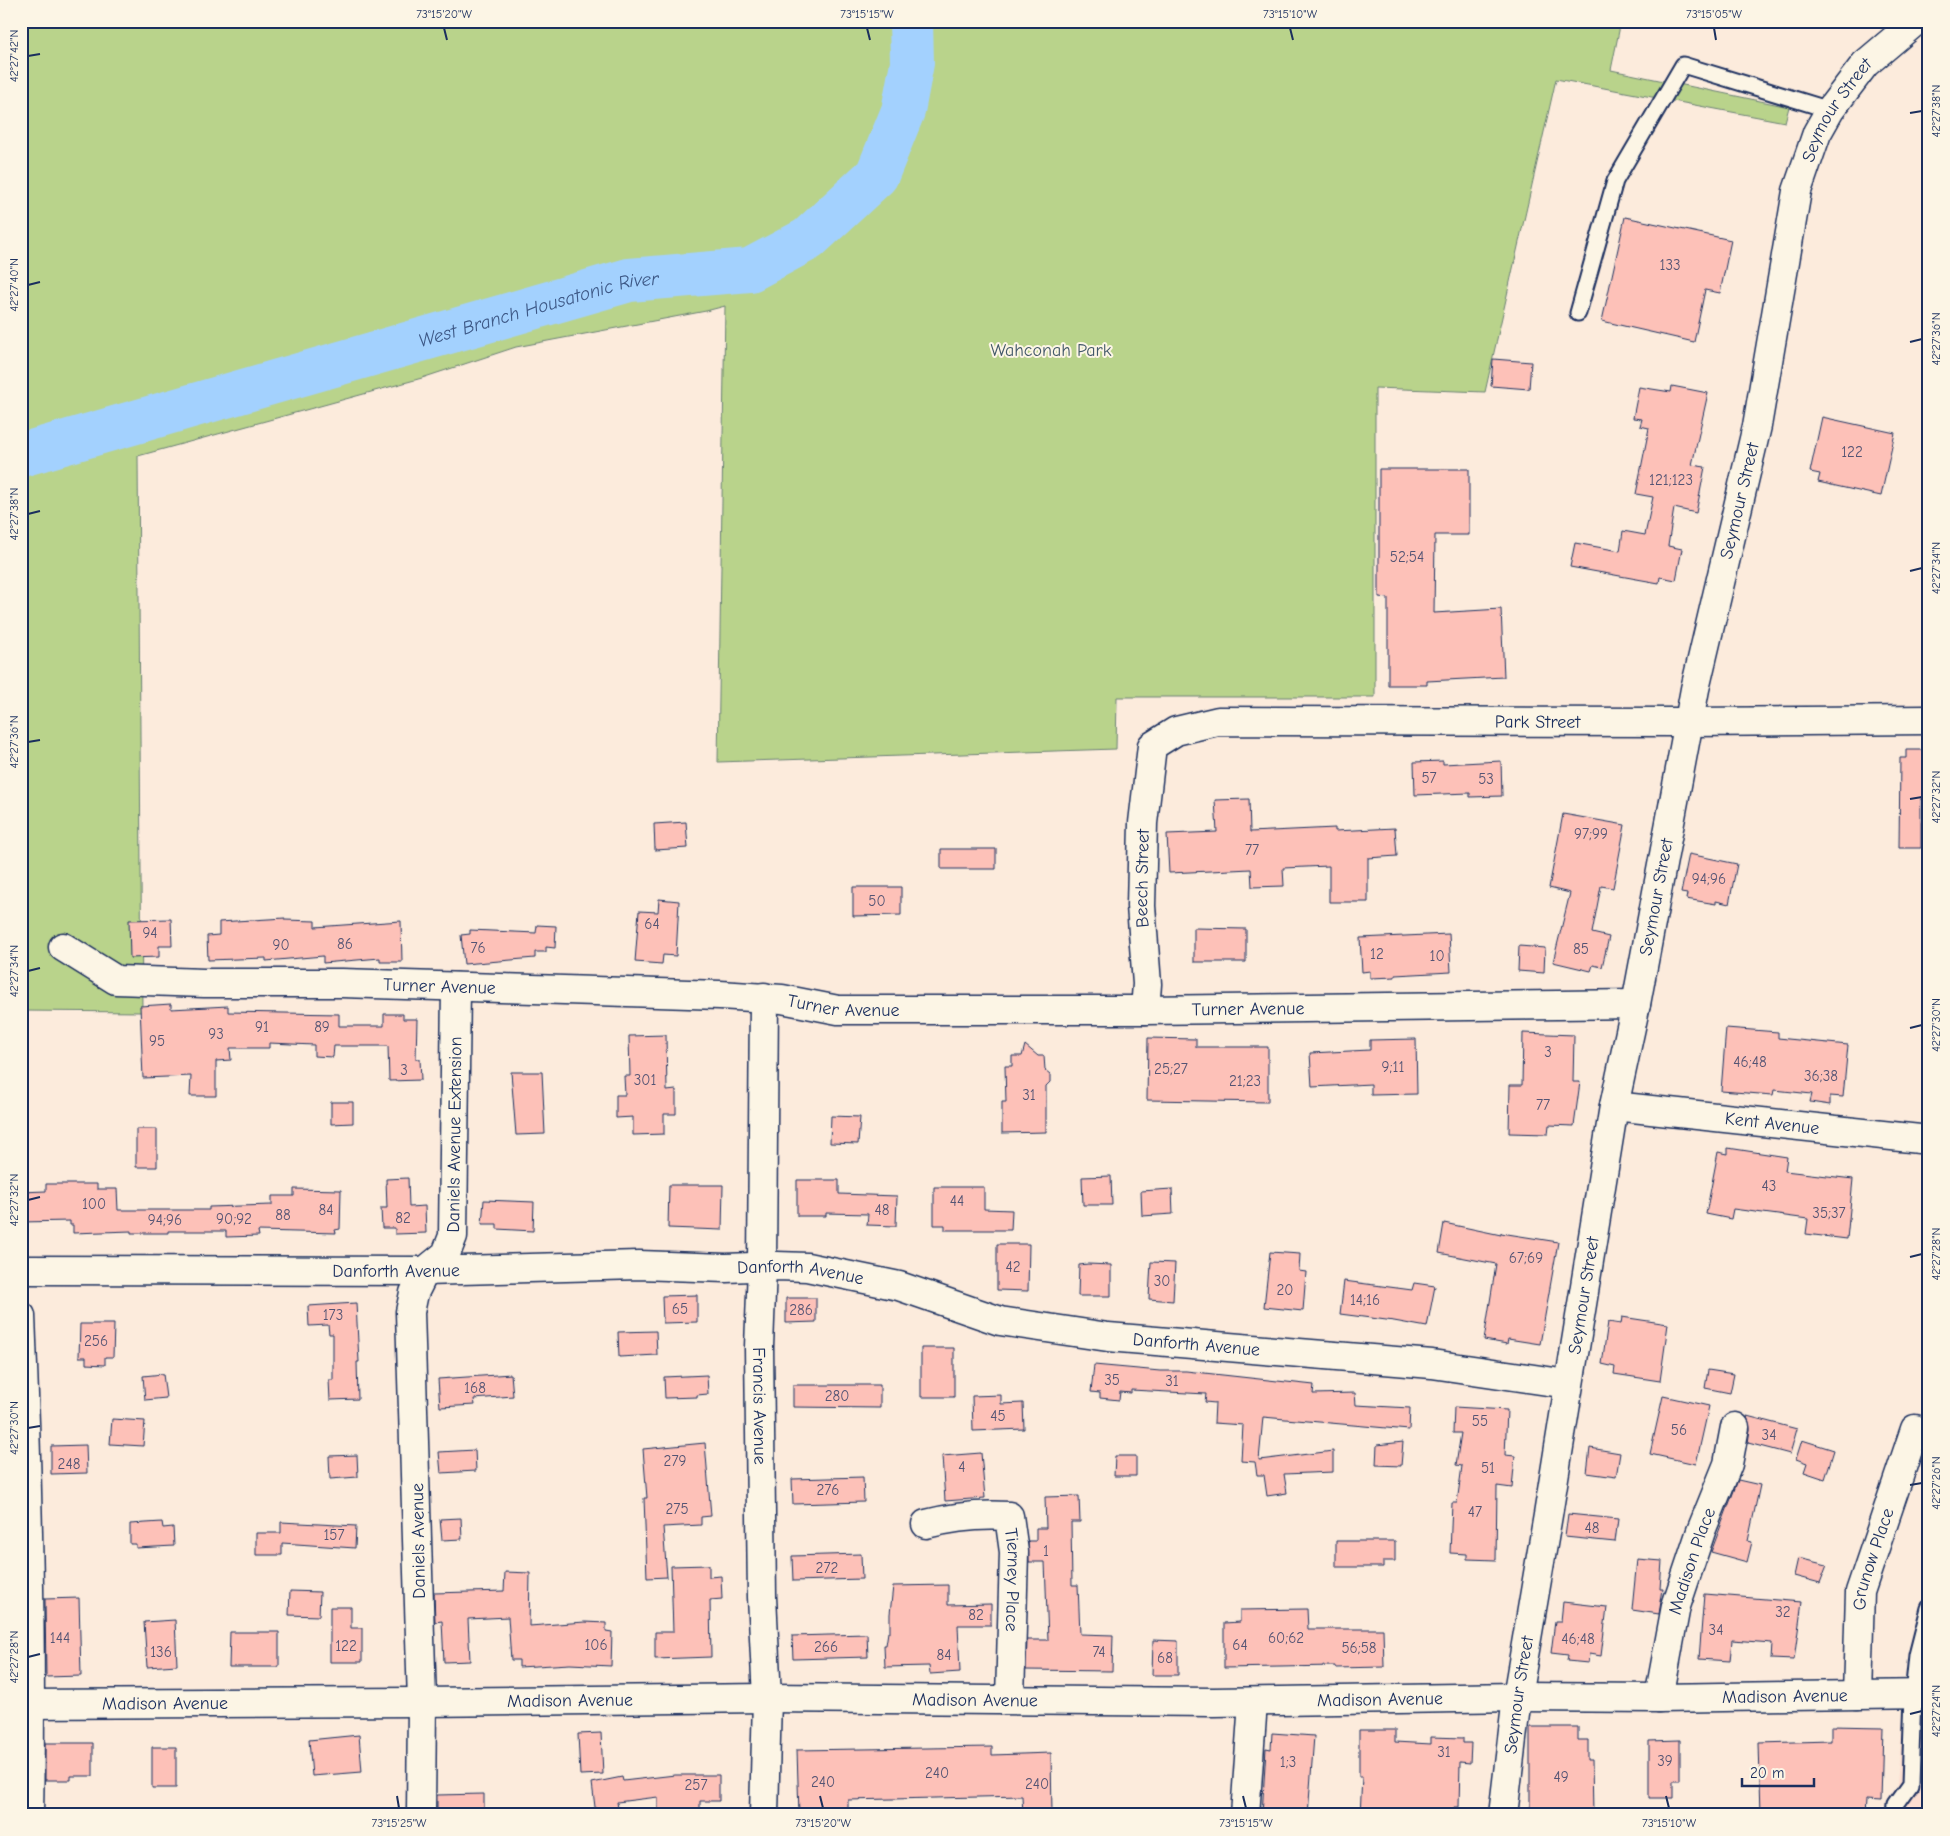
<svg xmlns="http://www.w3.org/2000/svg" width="1950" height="1836" viewBox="0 0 1950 1836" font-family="'Comic Neue',sans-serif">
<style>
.built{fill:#fcded1}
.green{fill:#b9d38b;stroke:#6a8174}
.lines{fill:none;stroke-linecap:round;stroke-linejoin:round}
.river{stroke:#a3d1fe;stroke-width:44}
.building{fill:#fdc1b8;stroke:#1b2f5e}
.lane-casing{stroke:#1b2f5e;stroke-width:19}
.street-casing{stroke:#1b2f5e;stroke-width:31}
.secondary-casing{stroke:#1b2f5e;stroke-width:31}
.lane{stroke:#fcf5e5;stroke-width:15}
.street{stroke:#fcf5e5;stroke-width:28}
.secondary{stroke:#fcf5e5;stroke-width:28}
.ticks{fill:none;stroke:#1b2f5e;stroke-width:2}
.labels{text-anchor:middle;stroke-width:4;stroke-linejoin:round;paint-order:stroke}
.number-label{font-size:15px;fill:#545474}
.street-label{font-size:18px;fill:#1b2f5e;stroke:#fcf5e5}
.park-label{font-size:18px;fill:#425869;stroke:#fcf5e5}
.water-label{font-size:19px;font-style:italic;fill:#3d5886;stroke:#fcf5e5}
.neatline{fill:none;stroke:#1b2f5e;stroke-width:2}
.ticks-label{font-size:12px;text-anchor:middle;fill:#1b2f5e}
</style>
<rect width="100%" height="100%" fill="#fcebdc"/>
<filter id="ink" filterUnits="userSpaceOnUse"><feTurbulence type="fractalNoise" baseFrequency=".02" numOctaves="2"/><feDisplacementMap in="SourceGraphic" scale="10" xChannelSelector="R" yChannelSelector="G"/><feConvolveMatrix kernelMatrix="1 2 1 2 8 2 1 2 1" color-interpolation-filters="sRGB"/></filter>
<g filter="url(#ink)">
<path class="built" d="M1904 1708 1929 1710V1815H1894Z"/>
<path class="green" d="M21 21H1621L1611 70 1789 107 1785 122 1556 79 1485 392 1375 388V697H1117L1116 749 718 762 725 306 706 311 516 347 422 378 138 456 142 1012 21 1011Z"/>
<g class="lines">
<path class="river" id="s1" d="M21 455 629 280 750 270 808 239 877 175 903 111 912 63 911 21"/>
</g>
<path class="building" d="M1625 217 1731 240 1720 293 1705 290 1694 342 1602 321Z
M1493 359 1531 362 1529 389 1491 386Z
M1672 386 1708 393 1692 465 1705 467 1696 513 1674 508 1668 546 1682 549 1676 580 1660 577 1659 583 1570 567 1575 543 1620 551 1623 531 1645 535 1653 497 1636 494 1649 428 1640 426 1642 419 1633 418 1639 387 1671 392Z
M1822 417 1895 433 1881 496 1818 482 1820 474 1810 472Z
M1379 469H1469V535H1435L1434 613 1501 609 1504 677 1427 681V685H1388V598L1379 597Z
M1906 750H1929V799H1921V848H1899L1900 758H1906Z
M1443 761V764L1501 761 1502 796 1470 797V793L1415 795 1414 762Z
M1249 799 1250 832 1335 828V831L1395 828 1397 856 1368 858V902H1329V866L1283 868 1284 886 1252 887 1251 869 1169 873 1167 834 1217 832 1215 800Z
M1563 814 1625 825 1613 888 1601 886 1592 933 1609 937 1602 967 1593 965 1591 971 1553 962 1570 893 1549 888Z
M686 822 688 848 655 850 654 824Z
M941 849H996V869H941Z
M1689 854 1737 864 1729 904 1716 901V904L1686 899 1687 894 1681 893Z
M853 887H901V915L853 916Z
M659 899 679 901 676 956 663 955 662 964 635 962 639 911 658 912Z
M285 918V920L315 921V927L401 921 402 962H380V958L323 963V956L266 961V958L208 960 207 936 219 935V922Z
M171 919 172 946H159V957L130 958 129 920Z
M537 925 556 926 555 948 546 947V952H535V958L464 964 461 935 470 934V930L536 933Z
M1194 928 1246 929V962H1194Z
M1449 934 1451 972 1395 975V977L1370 978V971L1362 972 1360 938Z
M1519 946 1545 948 1544 973 1518 971Z
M171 1004V1009L228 1006V1012L339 1014V1026H384V1014H403V1019H417L416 1059H420L421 1080 389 1081 388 1046H334L333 1057 314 1056V1045L269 1043V1048H230L231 1060 216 1061V1096H190L191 1076 143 1078 140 1006Z
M1726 1028 1778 1032V1038L1848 1045 1843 1097 1830 1096V1105L1810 1102 1812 1094 1774 1090 1773 1095 1721 1091Z
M1523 1033 1574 1035 1573 1082H1580L1574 1126 1549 1125 1548 1134 1509 1133 1510 1085H1522Z
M666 1035 667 1091 676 1090V1114H664V1134L633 1135V1117L616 1118V1095H625L624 1076H630L629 1036Z
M1148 1038 1196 1039V1047H1268V1102L1147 1100Z
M1416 1039 1417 1094 1371 1095V1084L1312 1087 1310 1053 1370 1050V1040Z
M1025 1045 1038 1056H1044L1045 1070 1050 1074V1082L1046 1086V1132L1002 1133V1102H1006L1005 1066H1012V1056H1022Z
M511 1072H542L545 1134 516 1135Z
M331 1102H353V1123L331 1124Z
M831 1116 860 1117 858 1144 830 1143Z
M136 1129H157V1167H136Z
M1728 1148 1787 1157 1785 1171 1853 1179 1847 1239 1806 1234 1808 1219 1733 1209 1731 1219 1706 1214 1718 1152 1728 1154Z
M1111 1176 1112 1205H1083L1082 1177Z
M408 1178 409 1207 425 1206 426 1233 395 1234V1228H382L381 1208H387L386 1179Z
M797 1180H839V1194L897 1196 896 1226 867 1225 868 1214 826 1213V1216H797Z
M46 1184H97V1189H117L118 1210H209V1207L272 1205V1196H294V1189L341 1190 340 1229 335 1230 336 1233 258 1231 259 1236 226 1237V1231H168V1233H131V1231L73 1233V1225H70V1221L21 1222V1192L46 1191Z
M669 1185H723L722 1230 668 1228Z
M934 1187H984V1209L1012 1210 1011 1230H945V1225H934Z
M1172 1189 1173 1214 1142 1216 1141 1191Z
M484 1200 534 1202 533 1231 497 1229V1224H482Z
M1444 1223 1501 1235V1233L1558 1242 1540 1344 1508 1339 1507 1344 1484 1340 1496 1264 1439 1253Z
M997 1244H1029L1028 1291 997 1290Z
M1270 1252 1300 1254 1299 1271 1306 1272 1303 1311 1264 1307Z
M1151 1262 1175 1263 1173 1301 1149 1299Z
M1088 1264 1111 1265V1296H1078L1079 1265Z
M1344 1281 1412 1290 1414 1283 1435 1286 1427 1327 1394 1321 1340 1314Z
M697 1295V1322L663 1323 662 1296Z
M786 1298H816V1322L786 1323Z
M356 1303 359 1362H357L358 1399 330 1400 329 1380H333V1334H329L328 1325 309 1326 308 1306Z
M1622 1317 1668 1324 1660 1381 1614 1374 1615 1367 1602 1364 1608 1322 1621 1324Z
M80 1324H114L113 1357H105V1365L86 1364V1357H79Z
M656 1331 657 1355 619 1357 618 1332Z
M921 1348H954V1397H921Z
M1094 1365 1160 1371H1186L1314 1385 1313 1394 1355 1393 1356 1405 1410 1408 1409 1430 1263 1417 1259 1460 1333 1451V1472L1284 1474 1287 1493 1267 1496 1264 1475H1257L1255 1462 1241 1461 1243 1425 1214 1423 1215 1403 1205 1402 1206 1394 1131 1390V1393L1120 1392 1119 1400 1100 1398V1393L1091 1392Z
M1708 1370 1734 1374 1730 1393 1705 1388Z
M163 1374 166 1398 145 1400 143 1376Z
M511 1374 513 1396 474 1399 475 1405 440 1407 438 1379Z
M707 1375 708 1394 697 1395V1397L665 1398 664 1377Z
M793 1385H880V1408L793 1407Z
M1001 1395V1404L1023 1403 1024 1429 973 1431 972 1396Z
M1663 1396 1709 1406 1696 1464 1650 1454Z
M1454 1407 1507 1410 1505 1455 1515 1456 1512 1488 1497 1486 1496 1560 1467 1559V1554L1450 1553 1452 1503H1457L1462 1466 1456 1465 1461 1433H1453Z
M1747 1416 1797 1429 1790 1454 1748 1443 1750 1429Z
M112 1419 145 1421 143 1446 110 1444Z
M1802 1440 1834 1450 1825 1479 1804 1472 1807 1463 1796 1459Z
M1403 1442 1401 1466 1376 1465 1377 1445Z
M705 1443 711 1516 701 1517V1525L663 1527 667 1577 647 1578 644 1498H647L643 1449Z
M86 1445 87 1473 51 1474V1446Z
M1590 1448 1620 1453 1616 1477 1587 1473Z
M475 1450 476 1471 441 1473 439 1452Z
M981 1453 985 1498 945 1501 942 1456Z
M357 1455 358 1477 330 1479 329 1456Z
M1115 1456H1136V1476H1114Z
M863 1477 864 1502 793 1504 792 1479Z
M1738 1480 1760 1485 1748 1541 1752 1542 1747 1562 1711 1552Z
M1079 1496 1080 1522H1071L1072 1585H1078L1080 1634 1113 1635 1112 1671 1026 1670 1027 1640H1048L1045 1562H1029L1028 1541H1036V1528H1046L1045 1497Z
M1568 1514 1618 1519 1615 1542 1565 1537Z
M461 1518 462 1539 442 1540 440 1519Z
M162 1522 163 1528 173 1527 174 1546 136 1548V1544H130V1524Z
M281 1522 356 1526 355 1548 282 1543V1555H256V1533H281Z
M1336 1541H1395V1561H1383V1567H1336Z
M861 1554 862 1579 793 1581 792 1556Z
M1798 1558 1827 1565 1820 1583 1794 1576Z
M1637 1559 1662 1561 1660 1589H1663L1659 1614 1632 1610Z
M709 1565V1577L721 1576 722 1599 710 1600 711 1657 655 1659V1632H673L671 1566Z
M505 1572 530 1573 529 1626 585 1622 606 1623V1631L612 1632 611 1666 570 1664 519 1667V1660H511L508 1617 468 1619 470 1661 444 1662 442 1621 435 1622 434 1593 504 1591Z
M948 1585V1605L991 1604V1625H958L960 1672 930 1674 929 1666 885 1667 884 1645H886L888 1632H890V1614L893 1586Z
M290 1591 320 1592 319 1616 289 1615Z
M1704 1594 1802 1602 1794 1660 1771 1659 1772 1643 1732 1640 1730 1661 1699 1659Z
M79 1598 81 1676 46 1677 45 1599Z
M1563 1602 1607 1607 1601 1656 1589 1654 1588 1663 1567 1661 1568 1655 1551 1653 1555 1621H1561Z
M330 1607H351V1628H362V1662H330Z
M1307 1609 1308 1629H1383L1384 1667 1335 1668V1666L1224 1668V1623L1240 1622V1610Z
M175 1620 177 1665 147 1667 144 1622Z
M230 1632H279V1667H229Z
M867 1634 868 1657 793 1659 792 1636Z
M1153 1640 1178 1641V1675H1152Z
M1831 1726 1883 1727 1881 1801 1866 1800 1865 1815H1761L1759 1743 1831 1741Z
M1530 1727H1578V1740H1588V1760H1592L1593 1815H1530Z
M1359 1730H1395V1742L1431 1744V1737L1463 1738V1743H1471L1470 1763 1460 1762 1459 1807H1454L1453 1815H1360L1362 1777H1359Z
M601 1733 603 1774 580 1775 578 1734Z
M1272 1733 1314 1736 1308 1815H1262L1266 1748 1271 1749Z
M359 1735 362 1772 312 1776 309 1740Z
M1680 1740V1781H1673V1798H1649V1741Z
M45 1743H93V1776H71V1780H45Z
M152 1747H176V1788H152Z
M992 1747V1755L1051 1753 1052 1815H1023L1022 1796 848 1800V1815H799L797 1750Z
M675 1775H719V1801H700V1815H658V1797L617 1802 619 1815H596L592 1783 622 1777 623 1781Z
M484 1794V1815H437V1795Z"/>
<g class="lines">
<defs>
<path id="lane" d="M1578 313 1615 181 1683 65 1830 110
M1894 1815 1895 1806 1910 1785 1913 1695 1917 1655 1929 1608"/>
<g id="street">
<path id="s2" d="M63 947 116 980 204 983H342L720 995 782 999 838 1010H1145L1636 1004"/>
<path id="s3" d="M764 997 762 1266 759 1347 762 1597 767 1698 764 1815"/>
<path id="s4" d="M1145 1010 1147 984 1141 906 1143 823 1152 746 1176 731 1218 721 1689 722 1929 720"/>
<path id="s5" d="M1614 1106 1929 1140"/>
<path id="s6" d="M21 1270 425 1271 639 1265 726 1268 777 1266 807 1267 899 1286 1000 1321 1108 1337 1432 1364 1568 1384"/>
<path d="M21 1316C28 1483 32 1649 29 1815"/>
<path id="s7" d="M926 1524C953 1517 981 1514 1009 1516L1014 1552 1010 1699"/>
<path id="s8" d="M1857 1695 1860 1592 1915 1429"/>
<path id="s9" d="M1659 1698 1676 1606 1701 1531 1728 1464 1735 1427"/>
<path id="s10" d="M21 1704 422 1702 767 1698 1213 1702 1517 1697 1659 1698 1929 1694"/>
<path id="s11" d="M421 1815 422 1702 410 1312 414 1293 425 1271 446 1254 453 1236 456 987"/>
<path d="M1245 1815 1253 1702"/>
</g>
<g id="secondary">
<path id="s12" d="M1503 1815 1517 1697 1548 1515 1614 1106 1636 1004 1695 689 1757 426 1797 191 1817 133 1830 110 1865 64 1916 21"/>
</g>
</defs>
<use href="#lane" class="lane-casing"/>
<use href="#street" class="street-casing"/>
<use href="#secondary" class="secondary-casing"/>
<use href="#lane" class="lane"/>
<use href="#street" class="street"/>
<use href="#secondary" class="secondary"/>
</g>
</g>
<path class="ticks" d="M444 28 447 40M867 28 870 40M1290 28 1293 40M1714 28 1716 40M28 56 40 54M1910 113 1922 111M28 285 40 282M1910 342 1922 339M28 514 40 511M1910 571 1922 568M28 742 40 740M1910 799 1922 797M28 971 40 968M1910 1028 1922 1025M28 1200 40 1197M1910 1257 1922 1254M28 1428 40 1426M1910 1485 1922 1483M28 1657 40 1654M1910 1714 1922 1711M397 1796 399 1808M820 1796 823 1808M1243 1796 1246 1808M1666 1796 1669 1808"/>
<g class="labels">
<g class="number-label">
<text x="1670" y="270">133</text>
<text x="1852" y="457">122</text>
<text x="1671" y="485">121;123</text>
<text x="1407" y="562">52;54</text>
<text x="1429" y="783">57</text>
<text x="1486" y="784">53</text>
<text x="1591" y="839">97;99</text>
<text x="1252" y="855">77</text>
<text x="1709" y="884">94;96</text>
<text x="877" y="906">50</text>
<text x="652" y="929">64</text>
<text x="150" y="938">94</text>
<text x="345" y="949">86</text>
<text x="281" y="950">90</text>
<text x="478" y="953">76</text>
<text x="1581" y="954">85</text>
<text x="1377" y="959">12</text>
<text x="1437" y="961">10</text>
<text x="262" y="1032">91</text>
<text x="322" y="1032">89</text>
<text x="216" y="1039">93</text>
<text x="157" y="1046">95</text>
<text x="1548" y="1057">3</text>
<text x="1750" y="1067">46;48</text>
<text x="1393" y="1072">9;11</text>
<text x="1171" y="1074">25;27</text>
<text x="404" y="1075">3</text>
<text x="1821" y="1081">36;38</text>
<text x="645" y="1085">301</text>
<text x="1245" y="1086">21;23</text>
<text x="1029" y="1100">31</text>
<text x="1543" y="1110">77</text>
<text x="1769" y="1191">43</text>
<text x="957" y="1206">44</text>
<text x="94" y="1209">100</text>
<text x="326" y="1215">84</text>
<text x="882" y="1215">48</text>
<text x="1829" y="1218">35;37</text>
<text x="283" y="1220">88</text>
<text x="403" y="1223">82</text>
<text x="234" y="1224">90;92</text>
<text x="165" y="1225">94;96</text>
<text x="1526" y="1263">67;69</text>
<text x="1013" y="1272">42</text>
<text x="1162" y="1286">30</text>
<text x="1285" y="1295">20</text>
<text x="1365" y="1305">14;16</text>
<text x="680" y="1314">65</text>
<text x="801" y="1315">286</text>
<text x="333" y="1320">173</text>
<text x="96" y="1346">256</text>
<text x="1112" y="1385">35</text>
<text x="1172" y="1386">31</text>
<text x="475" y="1393">168</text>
<text x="837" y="1401">280</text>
<text x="998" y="1421">45</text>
<text x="1480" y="1426">55</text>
<text x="1679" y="1435">56</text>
<text x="1769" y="1440">34</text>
<text x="675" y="1466">279</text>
<text x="69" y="1469">248</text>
<text x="962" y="1472">4</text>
<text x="1488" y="1473">51</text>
<text x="828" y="1495">276</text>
<text x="677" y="1514">275</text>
<text x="1475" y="1517">47</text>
<text x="1592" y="1533">48</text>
<text x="334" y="1540">157</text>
<text x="1046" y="1556">1</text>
<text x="827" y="1573">272</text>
<text x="1783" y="1617">32</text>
<text x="976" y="1620">82</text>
<text x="1716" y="1635">34</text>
<text x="60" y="1643">144</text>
<text x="1286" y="1643">60;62</text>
<text x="1578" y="1644">46;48</text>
<text x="596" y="1650">106</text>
<text x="1240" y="1650">64</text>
<text x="346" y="1651">122</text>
<text x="826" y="1652">266</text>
<text x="1359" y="1653">56;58</text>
<text x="161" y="1657">136</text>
<text x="1099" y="1657">74</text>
<text x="944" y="1660">84</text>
<text x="1165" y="1663">68</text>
<text x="1444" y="1757">31</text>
<text x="1665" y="1766">39</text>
<text x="1288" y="1767">1;3</text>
<text x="937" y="1778">240</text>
<text x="1561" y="1782">49</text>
<text x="823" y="1787">240</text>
<text x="1037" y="1789">240</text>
<text x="696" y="1790">257</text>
</g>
<g class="street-label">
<text dy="6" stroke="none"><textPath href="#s12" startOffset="1742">Seymour Street</textPath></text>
<text dy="6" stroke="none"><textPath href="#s12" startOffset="1336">Seymour Street</textPath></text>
<text dy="6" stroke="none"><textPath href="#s4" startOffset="656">Park Street</textPath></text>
<text dy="6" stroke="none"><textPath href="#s4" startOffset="132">Beech Street</textPath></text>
<text dy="6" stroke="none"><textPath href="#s12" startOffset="931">Seymour Street</textPath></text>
<text dy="6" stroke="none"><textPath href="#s2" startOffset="386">Turner Avenue</textPath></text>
<text dy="6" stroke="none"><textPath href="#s2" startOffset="791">Turner Avenue</textPath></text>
<text dy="6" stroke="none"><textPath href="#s2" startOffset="1196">Turner Avenue</textPath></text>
<text dy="6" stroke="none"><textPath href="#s5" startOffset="159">Kent Avenue</textPath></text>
<text dy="6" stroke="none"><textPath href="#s11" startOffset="695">Daniels Avenue Extension</textPath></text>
<text dy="6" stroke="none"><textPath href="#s6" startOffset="375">Danforth Avenue</textPath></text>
<text dy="6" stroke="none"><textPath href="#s6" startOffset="780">Danforth Avenue</textPath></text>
<text dy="6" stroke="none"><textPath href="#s12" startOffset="526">Seymour Street</textPath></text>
<text dy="6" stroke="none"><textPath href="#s6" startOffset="1185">Danforth Avenue</textPath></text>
<text dy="6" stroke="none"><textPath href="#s3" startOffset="409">Francis Avenue</textPath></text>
<text transform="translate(418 1541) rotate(-91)" y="6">Daniels Avenue</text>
<text dy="6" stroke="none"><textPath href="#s8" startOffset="138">Grunow Place</textPath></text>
<text dy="6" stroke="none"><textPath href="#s9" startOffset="141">Madison Place</textPath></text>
<text dy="6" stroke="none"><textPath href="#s7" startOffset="148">Tierney Place</textPath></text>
<text dy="6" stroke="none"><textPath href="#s12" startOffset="121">Seymour Street</textPath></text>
<text dy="6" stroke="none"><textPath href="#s10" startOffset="1764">Madison Avenue</textPath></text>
<text dy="6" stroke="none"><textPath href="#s10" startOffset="954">Madison Avenue</textPath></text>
<text dy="6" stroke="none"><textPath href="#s10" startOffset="1359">Madison Avenue</textPath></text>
<text dy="6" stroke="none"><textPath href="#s10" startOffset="549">Madison Avenue</textPath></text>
<text dy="6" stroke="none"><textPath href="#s10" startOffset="144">Madison Avenue</textPath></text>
</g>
<g class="park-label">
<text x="1051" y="356">Wahconah Park</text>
</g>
<g class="water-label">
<text dy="7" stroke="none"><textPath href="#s1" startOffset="538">West Branch Housatonic River</textPath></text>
</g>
</g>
<rect width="1950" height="1836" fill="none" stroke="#fcf5e5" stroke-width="55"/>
<path d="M1742 1778v8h72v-8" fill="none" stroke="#1b2f5e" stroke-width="2.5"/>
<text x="1750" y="1778" font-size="15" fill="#1b2f5e" stroke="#fcf5e5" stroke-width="4" paint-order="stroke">20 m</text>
<rect x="28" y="28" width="1894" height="1780" class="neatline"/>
<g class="ticks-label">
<text x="444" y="18">73°15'20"W</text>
<text x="867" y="18">73°15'15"W</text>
<text x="1290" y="18">73°15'10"W</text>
<text x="1714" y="18">73°15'05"W</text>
<text transform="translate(14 56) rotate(-90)" y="4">42°27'42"N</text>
<text transform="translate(1936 111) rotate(-90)" y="4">42°27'38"N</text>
<text transform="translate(14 285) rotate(-90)" y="4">42°27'40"N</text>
<text transform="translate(1936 339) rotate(-90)" y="4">42°27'36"N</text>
<text transform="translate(14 514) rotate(-90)" y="4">42°27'38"N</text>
<text transform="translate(1936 568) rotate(-90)" y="4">42°27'34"N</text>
<text transform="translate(14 742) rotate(-90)" y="4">42°27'36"N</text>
<text transform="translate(1936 797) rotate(-90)" y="4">42°27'32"N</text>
<text transform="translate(14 971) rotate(-90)" y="4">42°27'34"N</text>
<text transform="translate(1936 1025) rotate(-90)" y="4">42°27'30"N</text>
<text transform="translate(14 1200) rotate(-90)" y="4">42°27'32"N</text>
<text transform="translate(1936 1254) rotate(-90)" y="4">42°27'28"N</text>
<text transform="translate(14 1428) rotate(-90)" y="4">42°27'30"N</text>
<text transform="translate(1936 1483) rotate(-90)" y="4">42°27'26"N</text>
<text transform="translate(14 1657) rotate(-90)" y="4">42°27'28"N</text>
<text transform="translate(1936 1711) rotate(-90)" y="4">42°27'24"N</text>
<text x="399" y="1827">73°15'25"W</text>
<text x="823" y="1827">73°15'20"W</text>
<text x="1246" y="1827">73°15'15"W</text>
<text x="1669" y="1827">73°15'10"W</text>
</g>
</svg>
